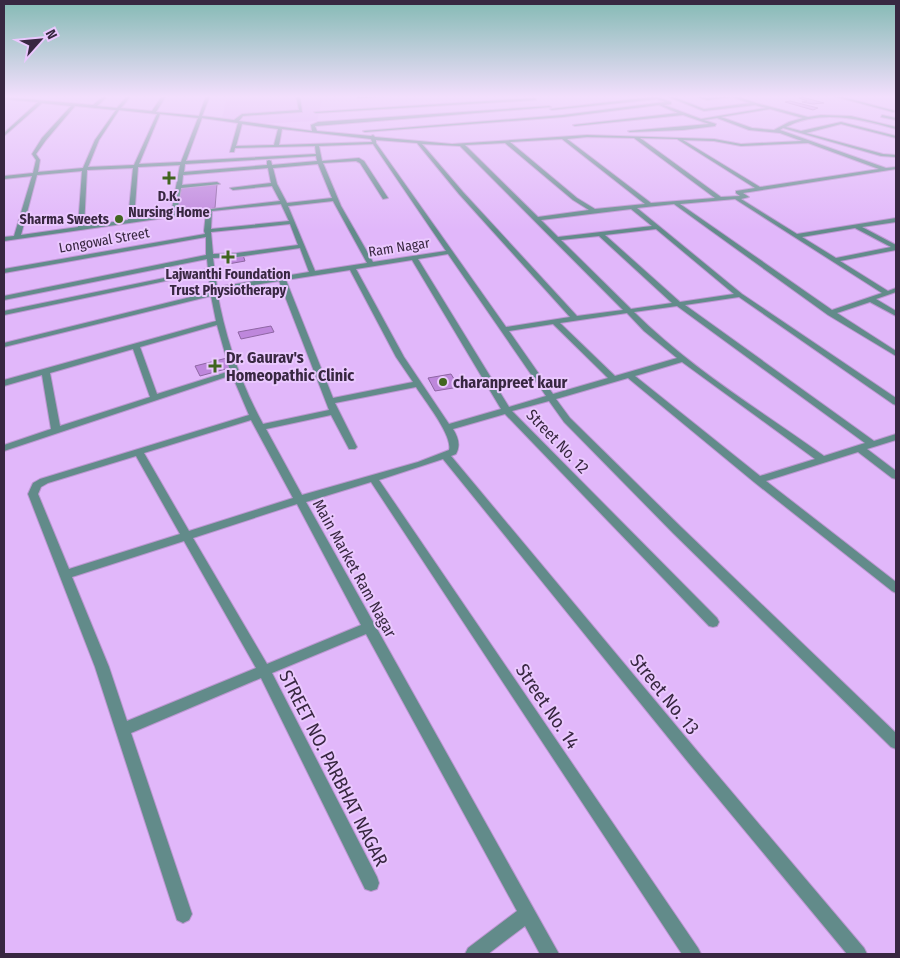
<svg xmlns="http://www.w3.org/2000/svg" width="900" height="958" viewBox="0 0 900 958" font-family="'Fira Sans Condensed',sans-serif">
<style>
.built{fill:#daabf4}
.building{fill:#be87dc;stroke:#8e66a3}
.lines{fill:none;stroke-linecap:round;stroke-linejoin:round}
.minor-casing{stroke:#bc97d1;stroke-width:2}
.minor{fill:#628b8a;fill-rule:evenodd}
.poi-dot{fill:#40651f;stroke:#eac8fe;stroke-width:2}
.labels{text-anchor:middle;stroke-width:4;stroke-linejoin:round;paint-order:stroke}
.far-poi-label{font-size:14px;font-weight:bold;fill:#382741;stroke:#eac8fe}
.far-street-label{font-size:14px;fill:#382741;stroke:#eac8fe}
.poi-label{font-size:16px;font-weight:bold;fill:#382741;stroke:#eac8fe;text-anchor:start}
.street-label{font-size:16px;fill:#382741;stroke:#eac8fe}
.near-street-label{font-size:19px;fill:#382741;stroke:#eac8fe}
</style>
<rect width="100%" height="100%" fill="#e1b7fa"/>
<path class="built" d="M227 96H323L317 121 255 124 222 119Z"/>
<path class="building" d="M802 97 824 103 813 104 802 102 807 101 799 98Z
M790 101 818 108 813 110 785 102Z
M217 184 215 208 174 214 182 187Z
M243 255 245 261 228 264 225 258Z
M271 326 274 332 241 339 238 332Z
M227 358 233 367 200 376 195 366Z
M451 374 459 387 435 391 428 378Z"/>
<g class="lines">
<defs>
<path id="minor" d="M104 96H108L97 106 117 108 127 96H131L121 108 152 111 162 96H166L156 112 199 116 206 96H210L202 116 234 120 242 114 299 110 296 96H300L302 112 243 116 239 121 312 131 311 125 318 122 549 106 551 107 315 126 317 131 371 136 373 135 375 137 452 144 587 135 714 139 741 144 802 141 780 133 749 130 717 118 704 120 716 124 715 126 683 130 630 132 628 131 709 124 683 115 575 126 573 125 678 113 659 105 563 117 365 132 363 131 563 115 665 102 657 99 552 110 550 109 652 97 650 96H655L671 102V104L664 105 701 119 766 108 755 105 704 111 666 96H671L704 109 750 103 732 97 707 100 695 96 707 98 736 96 756 103 808 117 821 115 851 116 896 127V129C860 119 821 109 786 127L801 131 841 122 896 136V138L841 124 806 133 883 154 896 155V157L881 156 783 128 780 130 886 168 896 167V169L743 193 749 197 741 199 797 234 896 218V222L862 227 896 245V250L840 261 888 291 896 288V292L876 299 896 311V316L870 302 837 313 896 351V356L828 315 674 204 637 208 742 294 896 398V405L893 404 739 297 685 305 874 441 896 434V440L867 449 896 471V479L892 478 858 452 766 481 896 582V593L892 591 754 482 628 378 556 399 570 418 681 527 896 733V749L891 747 673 533 564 422 549 401 512 411 717 618 719 622 717 626 713 627 709 626 505 414 453 429C458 437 461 445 456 454L451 456 698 752 864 948 867 954H847L688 762 443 459 379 480 698 948 701 954H682L371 482 306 502 559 954H540L525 926 488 954H465L468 948 517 911 366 634 272 673 377 877 379 883 377 889 371 891 365 889 261 678 131 733 192 914 189 920 183 923 177 920 95 667 28 494 33 483 40 479 249 415 232 375 4 451V445L51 429 42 375 4 386V380L216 321 211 296 4 347V343L211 292 208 272 4 315V311L208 269 207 259 4 300V296L206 255V237L4 273V269L205 234 204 231 206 212 4 241V237L14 236 32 176 4 179V176L33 173 36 160 32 154 42 138 71 106 42 103 4 136V133L38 102 4 99V97L93 105ZM75 106 116 110 95 140 83 168 38 172 40 160 36 154 46 140ZM770 109 803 118 789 122 774 130 752 128 721 117ZM119 110 157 114 134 165 88 167 99 140ZM160 114 198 118 181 162 139 164ZM202 118 238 123 230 152H234L235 148 315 146 316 154 186 161ZM242 124 278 129 274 145 236 146ZM282 129 371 139 372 142 279 145ZM587 137 634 138 715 198 651 203 567 139ZM640 138 677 139 755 188 736 191V193L740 196 721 197ZM562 139 645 204 595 209 577 198 510 142ZM376 140 417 143 459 194 570 317 506 327 376 143ZM683 140 714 141 741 146 808 143 879 169 760 187ZM505 143 573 200 589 210 538 217 465 145ZM373 144 446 251 373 262 341 206 323 163 356 161 360 163 383 199 388 198 364 161 359 158 322 161 319 146ZM422 144 460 146 623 310 577 316 463 192ZM316 156 317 161 272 165 271 161 269 160 267 161V165L184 172 185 164ZM318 164 332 198 287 203 277 184 273 168ZM180 165 171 214 134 219 138 167ZM133 168 128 220 84 226 87 170ZM268 168 271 183 230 188 233 190 272 186 280 201 177 213 181 188 220 184 217 182 182 185 183 175ZM82 171 78 227 21 235 37 175ZM735 199 882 293 832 310 680 204ZM333 201 367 263 315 271 288 206ZM281 204 289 221 211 229 212 211ZM631 209 652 226 558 237 541 220ZM290 224 298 245 237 253 213 254 211 232ZM855 228 891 247 836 258 802 237ZM656 229 734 294 680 302 605 235ZM599 236 672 303 631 309 561 240ZM300 248 309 272 217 287 213 258 237 257ZM448 254 546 396 509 407 418 259ZM412 260 501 409 449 424 404 357 356 269ZM350 270 396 357 413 382 333 398 286 280ZM279 281 329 410 263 424C240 382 225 336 217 291ZM677 306 865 443 824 456C761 411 689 367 634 312ZM627 313 644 331 677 358 615 376 560 323ZM553 324 608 378 553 394 509 331ZM217 325 230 371 157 394 140 347ZM133 349 150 397 60 426 50 373ZM682 362 815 459 760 476 635 376ZM416 387C425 401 453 436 449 450L418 462 302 495 266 429 331 415 349 449H355L357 447 335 403ZM251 420 293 498 189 531 144 453ZM136 456 180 534 69 569 38 494 41 487 48 483ZM297 504 361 625 267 664 193 538ZM184 541 256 668 127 721 109 667 72 577Z
M378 96H397L357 98 359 97Z
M833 96H839L895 111 893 112Z
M535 98 536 100 316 113 314 112Z
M882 115 896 118V120L881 117Z"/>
</defs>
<use href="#minor" class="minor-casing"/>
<use href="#minor" class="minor"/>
</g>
<linearGradient id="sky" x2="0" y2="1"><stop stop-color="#84bab4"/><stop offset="0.42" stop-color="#f2dffd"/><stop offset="1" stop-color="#f2dffd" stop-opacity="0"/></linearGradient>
<rect width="900" height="230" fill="url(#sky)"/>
<g class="poi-dot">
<path d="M166.5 170.5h5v5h5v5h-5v5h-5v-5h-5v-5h5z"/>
<circle cx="119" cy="219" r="5"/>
<path d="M225.5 249.5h5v5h5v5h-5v5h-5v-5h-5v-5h5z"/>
<path d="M212.5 358.5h5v5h5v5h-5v5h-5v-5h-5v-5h5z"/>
<circle cx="443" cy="382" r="5"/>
</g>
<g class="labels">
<g class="far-poi-label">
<text x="169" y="201">D.K.<tspan x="169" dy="16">Nursing Home</tspan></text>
<text x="109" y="224" text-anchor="end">Sharma Sweets</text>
<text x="228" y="279">Lajwanthi Foundation<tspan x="228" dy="16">Trust Physiotherapy</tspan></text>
</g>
<g class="far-street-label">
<text transform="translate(104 240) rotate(-10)" y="5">Longowal Street</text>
<text transform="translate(399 247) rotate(-9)" y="5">Ram Nagar</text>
</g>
<g class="poi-label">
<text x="226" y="363">Dr. Gaurav's<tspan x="226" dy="18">Homeopathic Clinic</tspan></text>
<text x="453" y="388">charanpreet kaur</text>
</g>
<g class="street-label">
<text transform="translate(558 441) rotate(46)" y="6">Street No. 12</text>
<text transform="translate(355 568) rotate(61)" y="6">Main Market Ram Nagar</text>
</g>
<g class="near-street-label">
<text transform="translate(665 694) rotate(51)" y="7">Street No. 13</text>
<text transform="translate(548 706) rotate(56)" y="7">Street No. 14</text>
<text transform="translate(334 768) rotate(63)" y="7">STREET NO. PARBHAT NAGAR</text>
</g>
</g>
<rect width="900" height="958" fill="none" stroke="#382741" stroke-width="10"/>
<g transform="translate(40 40) rotate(63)" stroke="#eac8fe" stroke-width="4" paint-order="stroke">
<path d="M0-4L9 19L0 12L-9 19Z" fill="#382741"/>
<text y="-8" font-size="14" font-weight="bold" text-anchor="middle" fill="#382741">N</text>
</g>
</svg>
